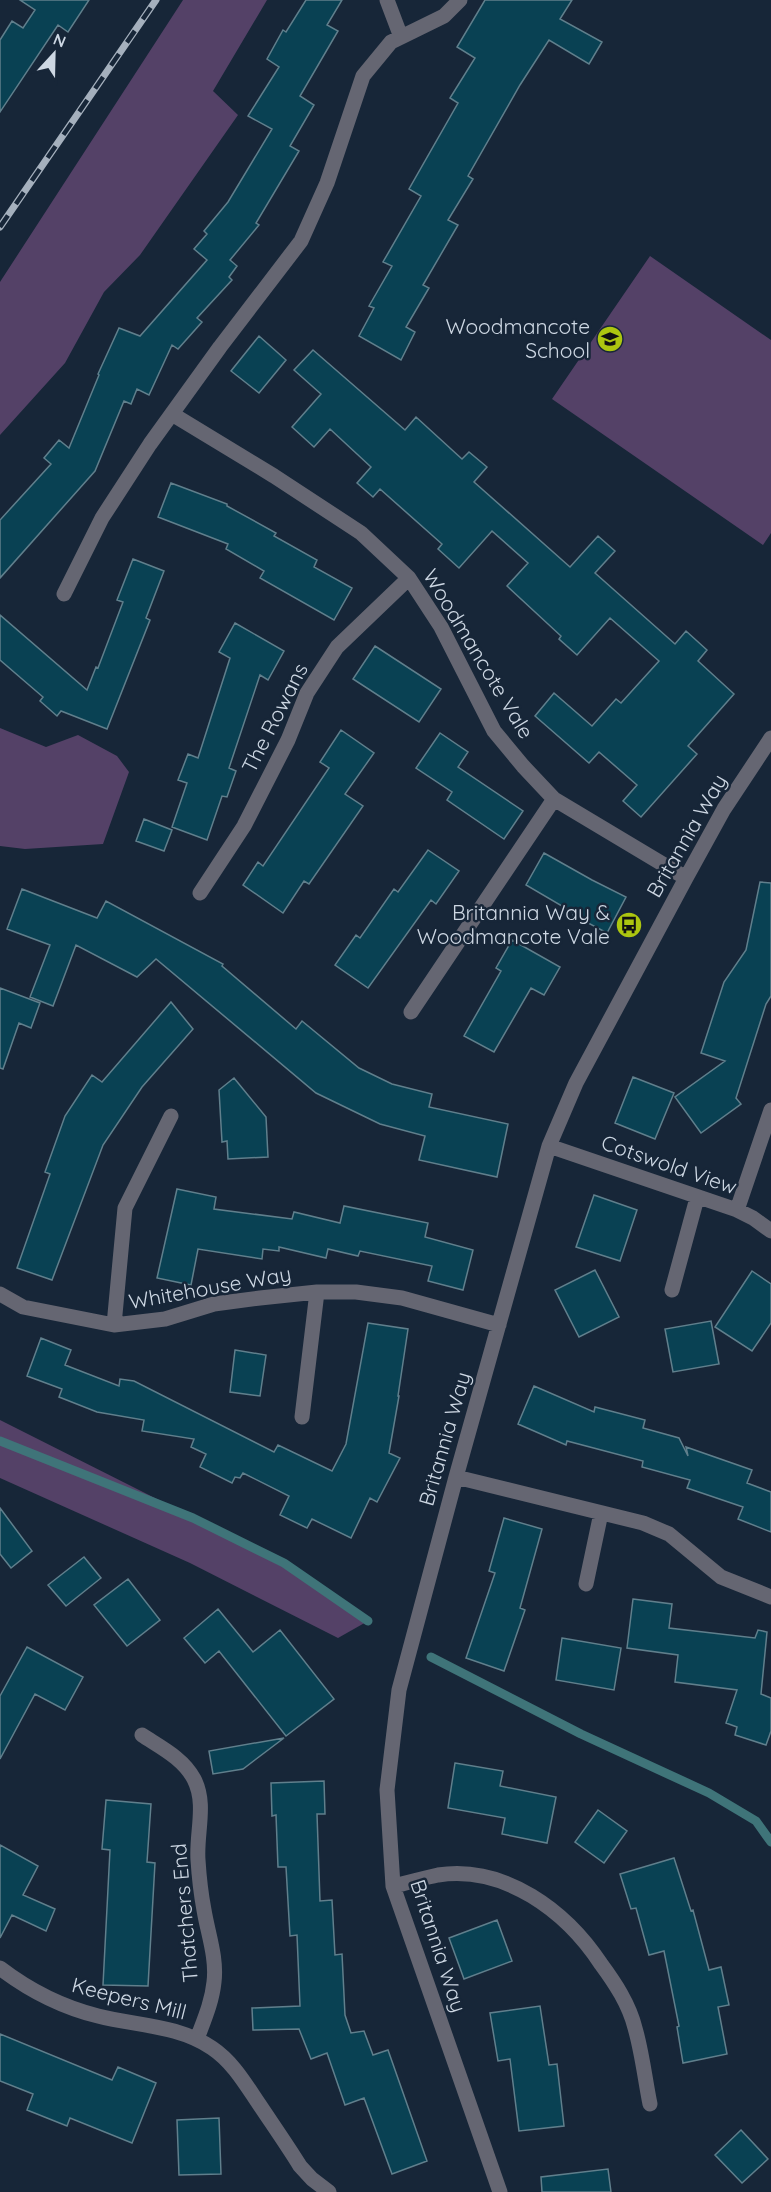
<svg xmlns="http://www.w3.org/2000/svg" width="771" height="2192" viewBox="0 0 771 2192" font-family="Quicksand,sans-serif">
<style>
.green{fill:#544167}
.lines{fill:none;stroke-linecap:round;stroke-linejoin:round}
.stream{stroke:#3f7479;stroke-width:9}
.building{fill:#094153;stroke:#607f8c;stroke-width:1.5}
.minor{stroke:#656672;stroke-width:15}
.rail-casing{stroke:#a5b0bd;stroke-width:7}
.rail{stroke:#172638;stroke-width:4.5;stroke-dasharray:14;stroke-linecap:butt}
.labels{text-anchor:middle;stroke-width:5;stroke-linejoin:round;paint-order:stroke}
.poi-label{font-size:21px;fill:#cdd7e3;stroke:#172638;text-anchor:end}
.street-label{font-size:21px;fill:#cdd7e3;stroke:#172638}
</style>
<rect width="100%" height="100%" fill="#172638"/>
<path class="green" d="M183 0H267L213 91 238 115 140 255 104 292 65 363 0 435V282Z
M650 256 771 340V533L763 545 552 399Z
M0 728 46 747 78 735 117 756 129 772 103 844 25 849 0 846Z
M0 1420 284 1563 368 1621 338 1638 190 1563 0 1478Z"/>
<g class="lines">
<path class="stream" d="M0 1441 193 1518 284 1563 368 1621
M431 1657 581 1734 709 1793 756 1821 771 1842"/>
</g>
<path class="building" d="M20 0H89L68 32 58 25 0 112V40L12 21 23 28 35 10Z
M306 0H342L327 25 338 31 300 96 314 105 290 146 299 151 256 223 259 225 230 260 237 266 229 277 232 280 197 318 202 322 178 349 172 345 149 395 137 389 131 404 124 401 95 471 0 578V520L51 464 44 458 59 440 69 448 99 375 98 374 119 328 140 336 207 260 194 249 207 234 204 231 228 202 272 129 248 116 279 67 267 59 283 30 286 32Z
M485 0H572L560 19 602 42 589 64 549 40 520 85 468 176 473 179 448 220 458 225 423 285 429 288 406 327 415 332 401 360 359 336 374 308 369 306 392 266 383 262 421 196 409 189 458 103 450 98 475 58 457 47Z
M259 336 286 360 259 393 231 371Z
M313 350 405 430 416 417 462 459 469 452 487 467 474 482 570 567 598 536 615 551 595 573 675 644 686 631 707 650 698 661 734 694 688 746 697 754 641 817 623 801 637 785 599 752 589 763 535 716 554 693 592 726 616 699 621 703 659 661 610 618 577 655 559 639 561 636 507 586 528 563 492 531 459 568 438 549 442 544 380 489 373 497 357 483 371 467 330 429 314 447 292 427 321 394 294 370Z
M171 483 227 504V506L276 533 274 536 317 560 314 567 352 588 334 620 260 578 264 571 226 549 228 544 158 517Z
M133 559 164 571 146 618 150 620 107 729 61 711 57 716 40 701 43 697 0 660V615L87 690 96 667 98 668 123 602 117 600Z
M235 623 284 651 268 680 260 675 229 768 236 771 227 797 222 796 207 840 172 827 187 783 178 780 188 754 198 758 230 658 219 652Z
M375 646 441 689 419 722 353 679Z
M341 730 374 753 345 794 363 806 309 884 304 881 283 913 243 885 258 862 263 866 329 768 320 762Z
M440 733 468 752 458 767 523 811 504 839 447 800 452 792 416 768Z
M144 819 172 830 164 851 136 841Z
M428 850 459 871 436 904 431 900 368 988 335 965 356 935 360 938 394 889 398 892Z
M544 853 592 880 626 897 607 933 573 915 574 913 526 885Z
M760 882 771 883V996L766 1004 736 1098 741 1104 701 1133 675 1097 725 1061 701 1053 724 982 746 950Z
M22 889 97 918 106 901 223 964 222 966 296 1029 302 1021 359 1068 392 1084 432 1094 429 1107 508 1124 497 1177 419 1160 425 1136 380 1124 316 1093 156 959 137 977 76 945 53 1006 30 997 50 945 7 929Z
M512 940 560 967 544 995 531 988 494 1052 464 1036 501 971 496 968Z
M0 988 40 1003 31 1028 19 1023 3 1069 0 1068Z
M171 1002 193 1029 142 1087 103 1145 52 1280 17 1268 50 1174 45 1172 65 1116 92 1075 102 1082Z
M633 1077 674 1093 655 1139 615 1123Z
M234 1078 266 1117 268 1157 228 1159 227 1141 222 1142 219 1090Z
M177 1189 216 1197 214 1209 292 1219 294 1212 340 1223 344 1206 428 1223 425 1237 473 1250 463 1290 428 1281 432 1266 360 1251 358 1256 328 1249 326 1258 279 1247V1251L263 1249 262 1259 198 1249 191 1285 157 1278Z
M594 1195 637 1210 620 1261 576 1247Z
M595 1270 619 1317 579 1337 555 1290Z
M752 1271 771 1284V1323L752 1351 715 1327Z
M711 1321 719 1364 673 1372 665 1329Z
M368 1323 408 1329 398 1396H399L389 1453 400 1458 377 1502 370 1498 351 1538 312 1519 307 1528 280 1515 289 1496 243 1473 240 1478 235 1477 232 1483 200 1467 206 1454 191 1447 194 1439 142 1431 144 1420 97 1412 59 1397 62 1389 27 1376 41 1338 71 1350 65 1365 119 1386 120 1379 134 1381 274 1452 278 1445 332 1471 346 1444Z
M235 1350 266 1355 260 1396 230 1392Z
M534 1386 594 1412 595 1407 645 1420 643 1428 679 1438 688 1456 686 1447 752 1470 747 1483 771 1492V1532L738 1519 743 1507 687 1488 690 1480 642 1467 643 1461 567 1441 566 1445 518 1424Z
M0 1508 32 1551 11 1568 0 1554Z
M504 1518 542 1529 520 1608 525 1610 504 1671 466 1658 495 1573 489 1571Z
M84 1557 101 1578 66 1606 48 1585Z
M128 1579 160 1620 127 1646 94 1605Z
M633 1599 672 1604 669 1628 755 1638 758 1630 767 1632 761 1694 771 1698V1731L766 1745 735 1735 737 1727 726 1723 737 1690 675 1682 678 1655 627 1648Z
M218 1609 253 1652 280 1630 334 1699 286 1736 219 1651 205 1663 184 1638Z
M562 1638 621 1648 614 1690 556 1680Z
M27 1647 83 1677 65 1710 35 1694 0 1759V1696Z
M284 1738 243 1769 213 1774 209 1751Z
M455 1763 503 1771 500 1786 556 1797 547 1843 502 1834 505 1818 448 1808Z
M324 1781 325 1814H317L320 1901 332 1900 335 1955 342 1954 345 2015 351 2033 364 2031 373 2055 388 2050 427 2161 392 2174 364 2098 345 2105 327 2053 311 2059 299 2029 253 2030 252 2008 300 2006 297 1935 290 1936 286 1867H278L276 1815 272 1816 271 1783Z
M106 1800 151 1804 147 1862 155 1863 148 1986 103 1985 110 1850 102 1849Z
M598 1810 627 1831 604 1863 575 1842Z
M0 1845 38 1866 23 1895 55 1909 46 1931 12 1915 0 1938Z
M674 1858 691 1911 693 1910 709 1970 721 1967 729 2005 718 2007 727 2054 683 2063 677 2027 679 2026 664 1951 649 1955 636 1908 631 1909 620 1874Z
M497 1920 512 1961 464 1979 449 1938Z
M540 2006 549 2065 557 2064 564 2126 519 2131 510 2059 498 2061 490 2013Z
M0 2034 112 2080 118 2067 156 2083 132 2143 70 2118 67 2126 27 2110 33 2094 0 2081Z
M219 2118 221 2174 179 2175 177 2120Z
M741 2130 768 2159 742 2183 715 2155Z
M608 2169 611 2192H542L541 2177Z"/>
<g class="lines">
<path class="minor" d="M387 0 401 37
M172 414 274 476 361 533 409 578 441 627 494 731 523 766 554 799 686 878
M64 594 102 518 150 444 220 347 301 241 327 183 363 76 391 42 444 16 460 0
M200 893 244 826 288 740 307 693 337 647 409 578
M411 1012 554 799
M549 1146 737 1210 753 1218 771 1231
M737 1210 771 1110
M672 1290 697 1198
M0 1294 23 1307 114 1325 165 1319 214 1304 260 1298 317 1292H356L402 1298 499 1325
M114 1325 125 1208 171 1116
M302 1417 317 1292
M456 1477 643 1523 669 1534 721 1577 771 1597
M586 1584 601 1513
M142 1735C160 1747 183 1758 194 1779 207 1804 196 1833 198 1860 199 1876 201 1894 204 1910 208 1934 217 1958 214 1982 212 2002 204 2020 197 2039
M393 1886C408 1883 423 1878 438 1875 505 1865 566 1911 601 1964 615 1983 629 2004 635 2028 642 2052 645 2079 650 2104
M0 1968C30 1991 62 2007 98 2016 137 2026 178 2025 212 2048 233 2062 246 2085 259 2104 273 2125 287 2145 300 2166L312 2179 329 2192
M500 2192 393 1886 387 1790 399 1690 456 1477 549 1146 576 1083 686 878 724 809 771 738"/>
<defs>
<path id="rail" d="M0 227 156 0"/>
</defs>
<use href="#rail" class="rail-casing"/>
<use href="#rail" class="rail"/>
</g>
<defs>
<symbol id="school-disc" viewBox="-11 -11 22 22"><circle r="9.5" fill="#adc610" stroke="#172638"/><path d="M0-5L7-2L0 1L-7-2ZM-4 1L0 2.5L4 1V4Q0 6-4 4Z" fill="#111"/></symbol>
<symbol id="bus-disc" viewBox="-11 -11 22 22"><circle r="9.5" fill="#adc610" stroke="#172638"/><path d="M-5-6H5V4H4V6H2V4H-2V6H-4V4H-5ZM-3.5-4V0h7V-4ZM-3.5 1.2v1.5H-2V1.2ZM2 1.2v1.5H3.5V1.2Z" fill="#111"/></symbol>
</defs>
<g fill-rule="evenodd">
<use href="#school-disc" x="595" y="324" width="30" height="30"/>
<use href="#bus-disc" x="614" y="910" width="30" height="30"/>
</g>
<g class="labels">
<g class="poi-label">
<text x="590" y="334">Woodmancote<tspan x="590" dy="24">School</tspan></text>
<text x="610" y="920">Britannia Way &amp;<tspan x="610" dy="24">Woodmancote Vale</tspan></text>
</g>
<g class="street-label">
<text transform="translate(478 654) rotate(59)" y="7">Woodmancote Vale</text>
<text transform="translate(275 718) rotate(-63)" y="7">The Rowans</text>
<text transform="translate(687 836) rotate(-60)" y="7">Britannia Way</text>
<text transform="translate(669 1165) rotate(19)" y="7">Cotswold View</text>
<text transform="translate(210 1288) rotate(-10)" y="7">Whitehouse Way</text>
<text transform="translate(445 1439) rotate(-74)" y="7">Britannia Way</text>
<text transform="translate(185 1913) rotate(-95)" y="7">Thatchers End</text>
<text transform="translate(438 1946) rotate(72)" y="7">Britannia Way</text>
<text transform="translate(129 1999) rotate(14)" y="7">Keepers Mill</text>
</g>
</g>
<g transform="translate(54 54) rotate(22)" stroke="#172638" stroke-width="4.5" paint-order="stroke">
<path d="M0-4.5L10 22L0 15L-10 22Z" fill="#cdd7e3"/>
<text y="-9" font-size="16" font-weight="bold" text-anchor="middle" fill="#cdd7e3">N</text>
</g>
</svg>
